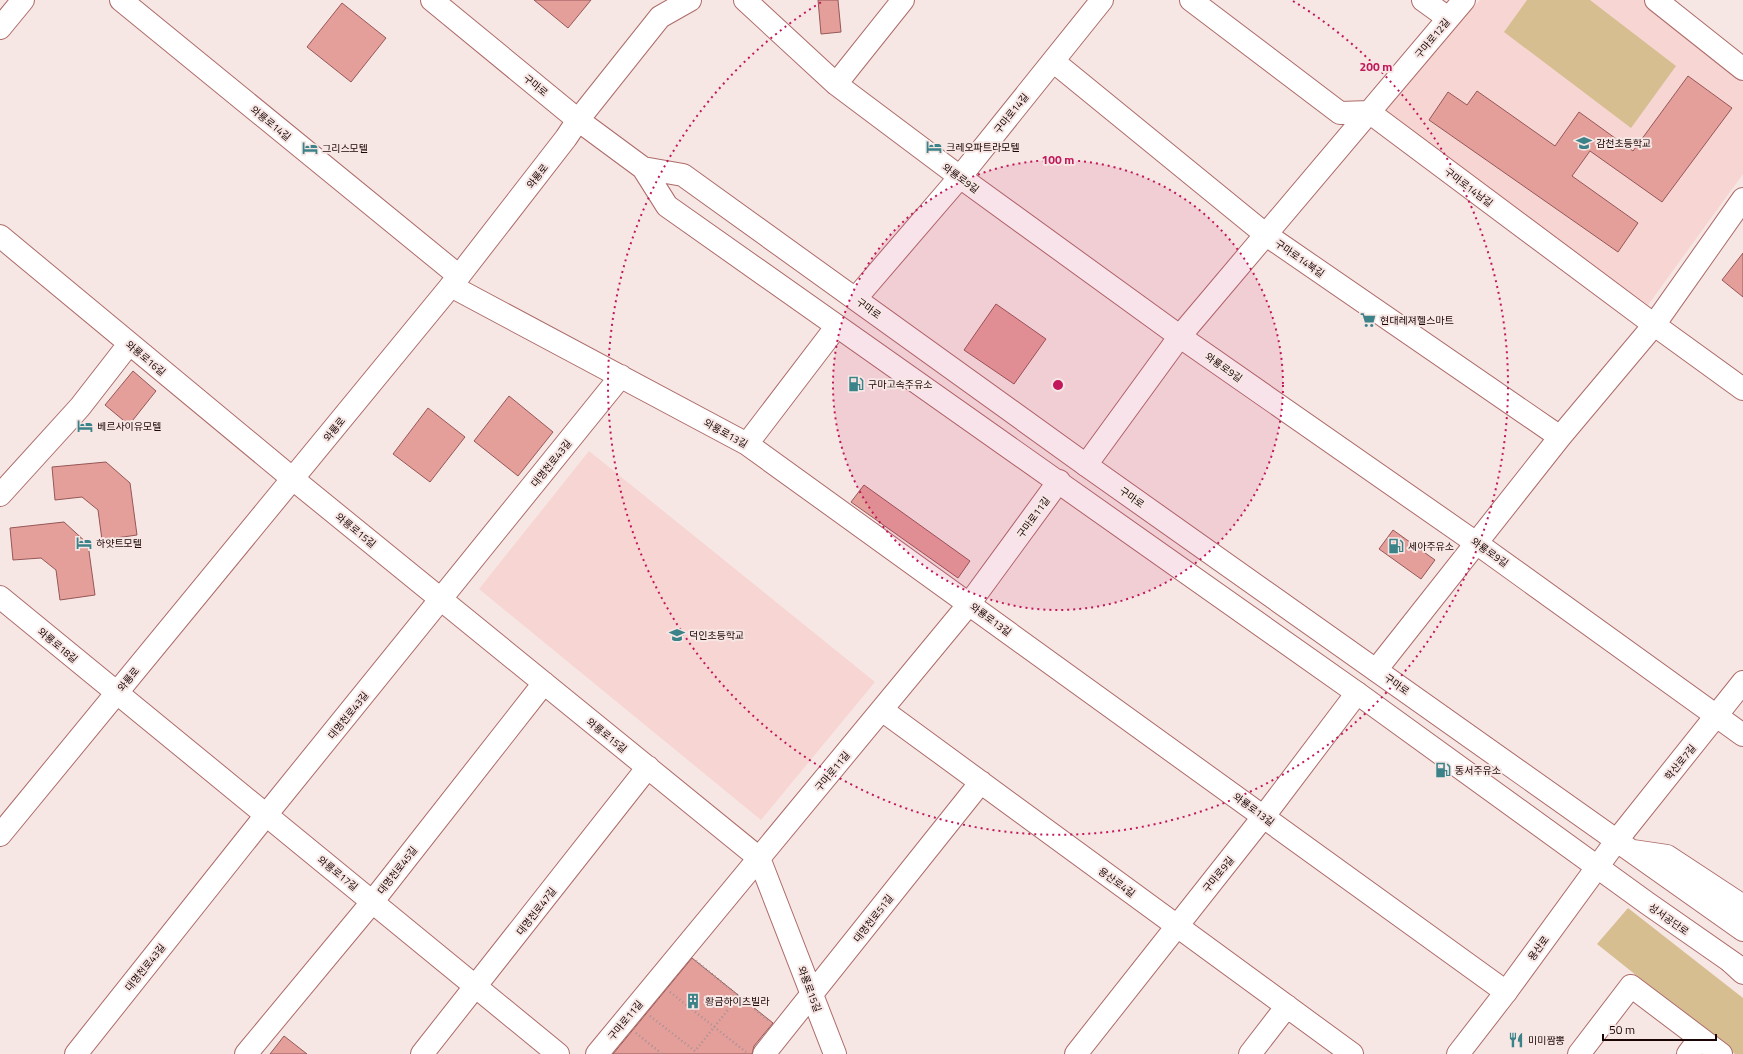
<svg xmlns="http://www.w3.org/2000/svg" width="1743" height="1054" viewBox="0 0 1743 1054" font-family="'Titillium Web','Noto Sans KR',sans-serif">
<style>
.built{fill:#f7d5d3}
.green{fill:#d7be91}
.building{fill:#e49f9b;stroke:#965756}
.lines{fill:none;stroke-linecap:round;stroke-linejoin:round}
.minor-casing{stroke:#ad6c69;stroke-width:24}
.major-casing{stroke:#ad6c69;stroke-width:24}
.highway-casing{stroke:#ad6c69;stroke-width:24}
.path{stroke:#a59392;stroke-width:2.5;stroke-dasharray:1 3;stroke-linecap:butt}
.minor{stroke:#fff;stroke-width:22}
.major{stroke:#fff;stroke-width:22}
.highway{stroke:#fff;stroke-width:22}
.ring{fill:none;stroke:#c2185b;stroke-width:2;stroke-dasharray:2 4}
.labels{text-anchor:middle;stroke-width:4;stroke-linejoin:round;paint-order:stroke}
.street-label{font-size:10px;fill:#1a0404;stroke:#f6e7e5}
.poi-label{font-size:10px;fill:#1a0404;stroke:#f6e7e5;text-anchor:start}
.centre{fill:#c2185b;stroke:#f6e7e5;stroke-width:2}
.ring-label{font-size:12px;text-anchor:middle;font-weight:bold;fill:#c2185b;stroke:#f6e7e5;stroke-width:4;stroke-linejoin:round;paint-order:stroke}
</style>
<rect width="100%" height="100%" fill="#f6e7e5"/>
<path class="built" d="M1480 0H1646L1737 67 1743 83V174L1648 305 1382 111Z
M589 451 875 682 761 820 479 589Z"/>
<path class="green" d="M1527 0H1590L1676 66 1631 128 1504 32Z
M1628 908 1743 998V1054H1735L1597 944Z"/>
<path class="building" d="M534 0H591L568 28Z
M818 0H838L841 32 821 34Z
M342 3 386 38 351 82 307 47Z
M1688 76 1732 108 1662 202 1590 151 1572 176 1638 223 1618 252 1429 120 1448 92 1467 105 1477 91 1555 146 1579 112 1633 151Z
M1743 253V297L1722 280Z
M996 304 1046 339 1014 384 964 350Z
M133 371 156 391 129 425 105 405Z
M509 396 553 432 518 476 474 441Z
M428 408 465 437 430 482 393 454Z
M106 462 130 483 137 535 102 540 98 510 82 497 55 500 52 467Z
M864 485 970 561 958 578 851 502Z
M64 522 88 544 95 595 60 600 56 570 41 558 13 560 10 528Z
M1393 530 1435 560 1421 579 1379 549Z
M692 958 773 1023 754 1046 752 1054H613Z
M284 1036 307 1054H270Z"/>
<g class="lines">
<defs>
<path id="minor" d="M121 0 459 276
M745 0 836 84 960 177 1182 338 1479 545 1743 735
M1191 0 1340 113 1369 112 1649 321 1743 389
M1423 0 1448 18
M1656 0 1743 69
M0 28 23 0
M1053 61 1265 234 1560 437
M836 84 903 0
M0 236 293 479 759 858 835 1054
M451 286 747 444 1506 992
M856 298 960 177 1102 0
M747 444 837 326
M1086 465 1180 336 1464 0
M0 495 80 407 129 344
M0 597 558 1054
M1376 670 1560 437 1654 325 1743 199
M882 710 1352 1054
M1617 840 1743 682
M76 1054 266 815 621 376
M246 1054 373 901 544 683
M422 1054 648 767
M597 1054 969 604 1059 481
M764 1054 981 782
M1076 1054 1264 816 1357 693
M1250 1054 1287 1006
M1579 1054 1631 986 1721 1054
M1688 1054 1700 1038"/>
<path id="major" d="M432 0 578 120 643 168 667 206 1357 693 1647 903 1743 970
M643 168 683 175 1086 465 1743 930
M0 835 459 276 566 138 578 120 660 17 690 0
M1633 851 1667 856 1743 906
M1458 1054 1506 992 1617 840"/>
<path id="highway" d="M1731 962 1743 973"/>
</defs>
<use href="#minor" class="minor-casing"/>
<use href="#major" class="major-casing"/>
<use href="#highway" class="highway-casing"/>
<path class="path" d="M696 961 769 1021
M670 992 746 1052
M650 1016 695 1051 739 996
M636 1033 662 1054"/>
<use href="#minor" class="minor"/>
<use href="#major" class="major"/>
<use href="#highway" class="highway"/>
</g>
<circle cx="1058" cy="385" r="225" fill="#c2185b" fill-opacity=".12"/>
<g class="ring">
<circle cx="1058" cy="385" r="225"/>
<path d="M1293 1A450 450 0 1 1 823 1"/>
</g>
<defs>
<symbol id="school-bare" viewBox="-9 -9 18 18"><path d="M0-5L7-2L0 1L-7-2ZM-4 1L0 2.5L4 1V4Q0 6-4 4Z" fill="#3b8389" stroke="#f6e7e5" stroke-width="2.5" paint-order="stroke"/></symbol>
<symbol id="hotel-bare" viewBox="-9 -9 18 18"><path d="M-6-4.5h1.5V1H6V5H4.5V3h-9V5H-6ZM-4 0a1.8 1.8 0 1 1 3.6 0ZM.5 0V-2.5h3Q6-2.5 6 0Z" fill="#3b8389" stroke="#f6e7e5" stroke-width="2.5" paint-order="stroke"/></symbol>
<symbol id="supermarket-bare" viewBox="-9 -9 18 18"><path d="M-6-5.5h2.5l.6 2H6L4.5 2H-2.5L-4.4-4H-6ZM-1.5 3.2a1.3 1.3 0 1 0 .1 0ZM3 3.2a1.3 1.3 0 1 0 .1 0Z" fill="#3b8389" stroke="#f6e7e5" stroke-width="2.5" paint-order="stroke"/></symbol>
<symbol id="fuel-bare" viewBox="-9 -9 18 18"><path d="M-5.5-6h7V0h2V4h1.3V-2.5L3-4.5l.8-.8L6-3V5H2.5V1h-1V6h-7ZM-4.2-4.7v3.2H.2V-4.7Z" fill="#3b8389" stroke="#f6e7e5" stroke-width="2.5" paint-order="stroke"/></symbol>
<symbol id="building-bare" viewBox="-9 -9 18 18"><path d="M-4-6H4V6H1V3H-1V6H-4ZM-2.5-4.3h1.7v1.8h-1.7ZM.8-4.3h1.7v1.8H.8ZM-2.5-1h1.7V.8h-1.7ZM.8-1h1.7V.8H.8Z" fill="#3b8389" stroke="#f6e7e5" stroke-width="2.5" paint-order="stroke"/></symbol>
<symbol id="restaurant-bare" viewBox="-9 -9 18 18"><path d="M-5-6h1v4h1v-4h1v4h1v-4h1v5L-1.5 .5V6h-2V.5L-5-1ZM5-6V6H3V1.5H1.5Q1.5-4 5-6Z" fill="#3b8389" stroke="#f6e7e5" stroke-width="2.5" paint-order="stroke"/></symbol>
</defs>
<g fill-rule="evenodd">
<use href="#school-bare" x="1573" y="132" width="22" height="22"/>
<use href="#hotel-bare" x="923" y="136" width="22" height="22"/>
<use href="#hotel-bare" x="299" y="137" width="22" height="22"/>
<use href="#supermarket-bare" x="1357" y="309" width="22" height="22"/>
<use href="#fuel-bare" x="845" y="373" width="22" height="22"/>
<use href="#hotel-bare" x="74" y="415" width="22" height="22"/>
<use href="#hotel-bare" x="73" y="532" width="22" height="22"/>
<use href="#fuel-bare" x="1385" y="535" width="22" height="22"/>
<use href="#school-bare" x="666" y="624" width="22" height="22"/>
<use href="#fuel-bare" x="1432" y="759" width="22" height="22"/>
<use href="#building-bare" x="682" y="990" width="22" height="22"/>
<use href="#restaurant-bare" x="1505" y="1029" width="22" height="22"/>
</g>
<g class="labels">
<g class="street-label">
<text transform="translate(1432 38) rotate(-50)" y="4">구마로12길</text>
<text transform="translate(536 85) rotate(39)" y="4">구마로</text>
<text transform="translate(1011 113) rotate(-51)" y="4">구마로14길</text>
<text transform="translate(271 123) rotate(39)" y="4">와룡로14길</text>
<text transform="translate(537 176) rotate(-52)" y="4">와룡로</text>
<text transform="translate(961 178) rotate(36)" y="4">와룡로9길</text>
<text transform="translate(1469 187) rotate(37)" y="4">구마로14남길</text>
<text transform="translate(1300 258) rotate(35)" y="4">구마로14북길</text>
<text transform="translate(869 308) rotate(36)" y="4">구마로</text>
<text transform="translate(146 358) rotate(40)" y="4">와룡로16길</text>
<text transform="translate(1224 367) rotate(35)" y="4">와룡로9길</text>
<text transform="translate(334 429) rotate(-51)" y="4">와룡로</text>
<text transform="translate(726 433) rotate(29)" y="4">와룡로13길</text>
<text transform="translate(551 463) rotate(-51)" y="4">대명천로43길</text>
<text transform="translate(1132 497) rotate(35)" y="4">구마로</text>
<text transform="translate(1033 517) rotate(-54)" y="4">구마로11길</text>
<text transform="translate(356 530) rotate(39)" y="4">와룡로15길</text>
<text transform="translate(1490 552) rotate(35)" y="4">와룡로9길</text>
<text transform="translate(991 619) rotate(36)" y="4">와룡로13길</text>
<text transform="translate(58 645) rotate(40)" y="4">와룡로18길</text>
<text transform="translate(128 679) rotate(-51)" y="4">와룡로</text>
<text transform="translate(1397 684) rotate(35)" y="4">구마로</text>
<text transform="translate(348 715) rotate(-51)" y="4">대명천로43길</text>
<text transform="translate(607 735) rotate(39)" y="4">와룡로15길</text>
<text transform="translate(1680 762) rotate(-51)" y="4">학산로7길</text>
<text transform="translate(832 771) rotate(-50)" y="4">구마로11길</text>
<text transform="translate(1254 809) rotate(36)" y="4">와룡로13길</text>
<text transform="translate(397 870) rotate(-52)" y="4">대명천로45길</text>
<text transform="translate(338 873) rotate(39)" y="4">와룡로17길</text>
<text transform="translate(1218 874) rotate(-51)" y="4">구마로9길</text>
<text transform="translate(1117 882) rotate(36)" y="4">용산로4길</text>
<text transform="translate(536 911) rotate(-52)" y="4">대명천로47길</text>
<text transform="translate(873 918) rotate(-52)" y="4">대명천로51길</text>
<text transform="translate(1669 919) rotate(35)" y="4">성서공단로</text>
<text transform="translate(1538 948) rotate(-54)" y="4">용산로</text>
<text transform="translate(145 967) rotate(-51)" y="4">대명천로43길</text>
<text transform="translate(810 989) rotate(69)" y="4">와룡로15길</text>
<text transform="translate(625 1020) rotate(-50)" y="4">구마로11길</text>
</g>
<g class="poi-label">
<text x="1596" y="147">감천초등학교</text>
<text x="946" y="151">크레오파트라모텔</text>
<text x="322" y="152">그리스모텔</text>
<text x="1380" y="324">현대레져헬스마트</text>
<text x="868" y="388">구마고속주유소</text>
<text x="97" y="430">베르사이유모텔</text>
<text x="96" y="547">하얏트모텔</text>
<text x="1408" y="550">세아주유소</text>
<text x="689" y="639">덕인초등학교</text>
<text x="1455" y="774">동서주유소</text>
<text x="705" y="1005">황금하이츠빌라</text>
<text x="1528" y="1044">미미짬뽕</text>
</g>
</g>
<circle cx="1058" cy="385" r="6" class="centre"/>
<g class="ring-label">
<text x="1376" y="71">200 m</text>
<text x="1058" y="164">100 m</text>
</g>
<path d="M1603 1034v6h113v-6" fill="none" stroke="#1a0404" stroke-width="2"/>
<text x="1609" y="1034" font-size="12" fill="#1a0404" stroke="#f6e7e5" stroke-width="3" paint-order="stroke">50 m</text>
</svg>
